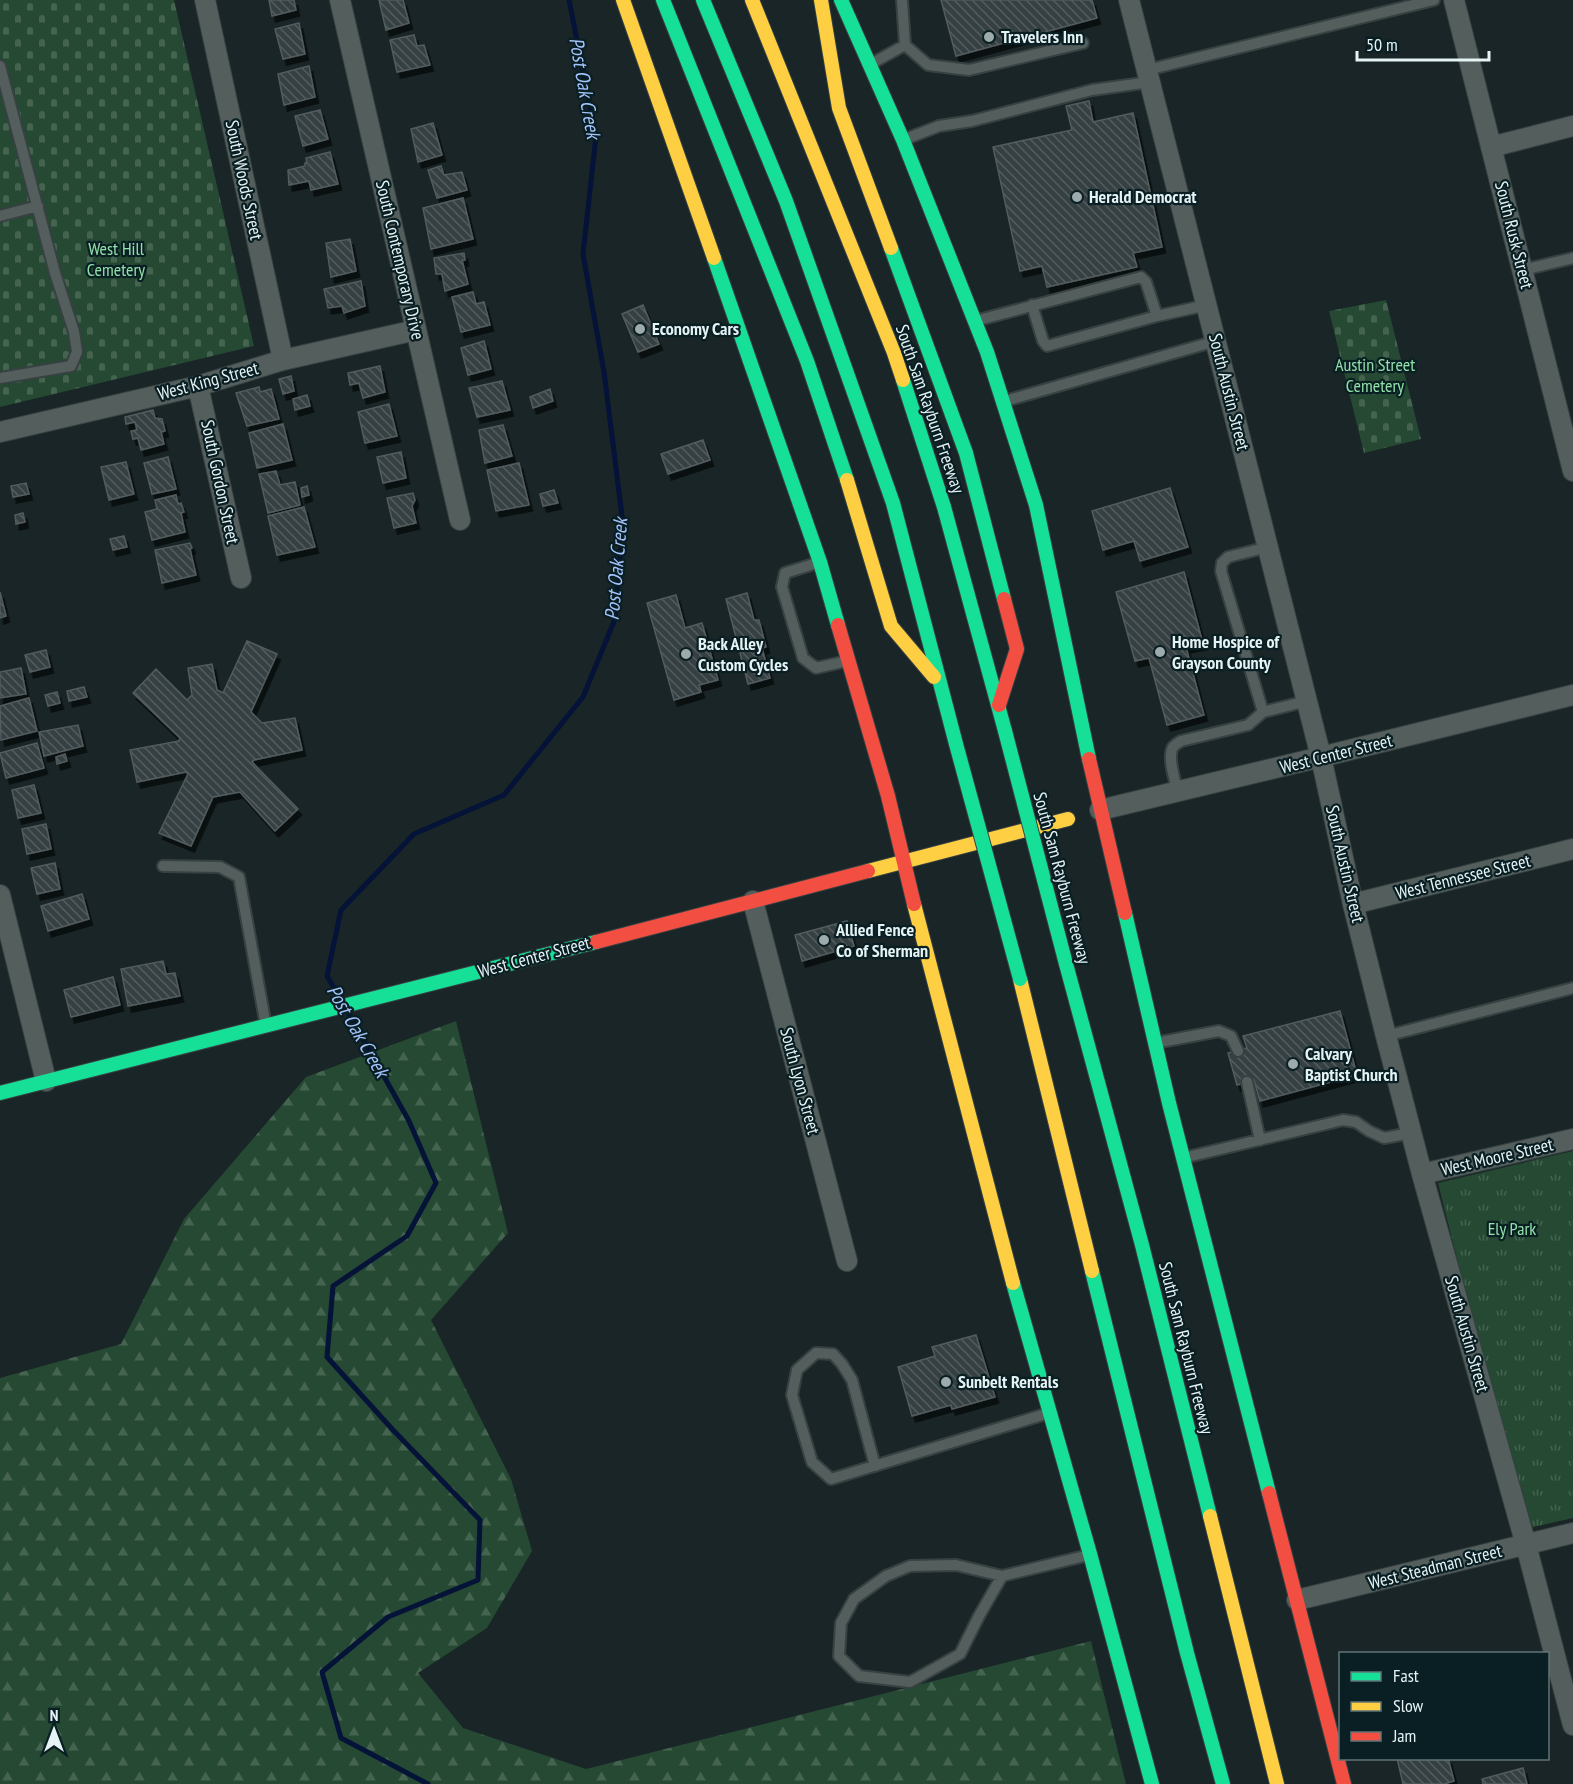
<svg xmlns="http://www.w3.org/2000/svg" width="1573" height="1784" viewBox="0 0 1573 1784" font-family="'PT Sans Narrow',sans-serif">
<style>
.forest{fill:url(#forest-firs)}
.cemetery{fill:url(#cemetery-stones)}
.park{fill:url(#park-tufts)}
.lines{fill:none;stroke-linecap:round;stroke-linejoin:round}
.stream{stroke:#041337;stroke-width:5}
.building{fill:url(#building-back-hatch);stroke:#525b5e;stroke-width:1.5;filter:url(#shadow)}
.lane-casing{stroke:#374142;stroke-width:14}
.street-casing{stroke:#374142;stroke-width:22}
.fast-casing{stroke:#374142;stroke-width:16}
.slow-casing{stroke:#374142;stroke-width:16}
.jam-casing{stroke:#374142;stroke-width:16}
.lane{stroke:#545f5d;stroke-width:10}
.street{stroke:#545f5d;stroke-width:20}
.fast{stroke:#16e098;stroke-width:14}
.slow{stroke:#ffcf43;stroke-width:14}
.jam{stroke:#f24e42;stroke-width:14}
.fast-bridge-casing{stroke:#374142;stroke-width:16;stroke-linecap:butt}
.fast-bridge{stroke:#16e098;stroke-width:14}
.poi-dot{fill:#9eabad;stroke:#091f23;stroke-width:2}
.labels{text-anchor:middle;stroke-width:4.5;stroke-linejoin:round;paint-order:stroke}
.poi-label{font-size:18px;font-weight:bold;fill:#e6f3f5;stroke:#091f23;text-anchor:start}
.street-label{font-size:18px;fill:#e6f3f5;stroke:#091f23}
.park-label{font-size:18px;fill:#91e1a8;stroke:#091f23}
.water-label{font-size:20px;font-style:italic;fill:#a5c4fd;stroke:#091f23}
</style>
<defs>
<pattern id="forest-firs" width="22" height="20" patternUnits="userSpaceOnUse" patternTransform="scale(1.5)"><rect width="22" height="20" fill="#254932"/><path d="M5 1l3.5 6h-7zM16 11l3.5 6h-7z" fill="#456450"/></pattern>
<pattern id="cemetery-stones" width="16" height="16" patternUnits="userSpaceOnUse" patternTransform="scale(1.5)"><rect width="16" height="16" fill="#254932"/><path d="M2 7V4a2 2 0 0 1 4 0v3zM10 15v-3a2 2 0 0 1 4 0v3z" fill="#456450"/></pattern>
<pattern id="park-tufts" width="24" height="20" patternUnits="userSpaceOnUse" patternTransform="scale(1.5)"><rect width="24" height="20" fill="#254932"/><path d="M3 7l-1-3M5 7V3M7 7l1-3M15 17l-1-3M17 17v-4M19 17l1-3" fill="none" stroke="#456450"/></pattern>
<pattern id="building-back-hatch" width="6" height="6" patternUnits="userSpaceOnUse" patternTransform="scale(1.5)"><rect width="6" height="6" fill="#363f42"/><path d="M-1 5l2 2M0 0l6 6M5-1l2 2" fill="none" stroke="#535b5e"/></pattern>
<filter id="shadow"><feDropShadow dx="3.5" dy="6" stdDeviation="0" flood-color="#0009"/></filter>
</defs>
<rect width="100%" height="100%" fill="#192526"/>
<path class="forest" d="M456 1021 508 1233 431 1320 511 1479 532 1551 487 1628 418 1673 463 1728 586 1769 1091 1641 1126 1784H0V1378L121 1344 184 1219 306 1077Z"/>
<path class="cemetery" d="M0 0H174L254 346 0 407Z
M1386 300 1421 439 1364 453 1329 311Z"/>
<path class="park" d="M1573 1151V1518L1525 1529 1438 1183Z"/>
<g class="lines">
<path class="stream" d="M340 998 327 976 341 910 414 834 504 795 583 697 615 619 623 524 604 372 583 254 596 136 569 0
M349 1014 409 1121 436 1183 407 1236 333 1286 327 1357 393 1430 480 1520 478 1580 388 1617 322 1672 341 1738 428 1784"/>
</g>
<path class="building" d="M269 0H294L296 10 272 16Z
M379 0H403L409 23 386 30Z
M941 0H1092L1097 18 956 56Z
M299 23 305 54 283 59 275 29Z
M414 35 417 46 424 45 430 65 397 72 390 40Z
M309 66 315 97 284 105 278 74Z
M1089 101 1093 122 1133 113 1162 247 1133 253 1137 267 1047 287 1042 266 1020 271 993 147 1072 130 1066 106Z
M320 110 328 139 303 146 295 116Z
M433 123 442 155 418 162 411 129Z
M330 152 338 184 311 190 309 181 289 185 288 170 305 166V163H307L306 158Z
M441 166 444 175 462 172 467 190 437 198 428 170Z
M463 198 473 239 431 249 423 208Z
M350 239 356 271 331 277 326 243Z
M464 253 465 260H462L468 284 445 291 442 274H436L434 258Z
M361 281 365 306 344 313 342 306 328 308 324 289Z
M473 292 476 304 484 302 490 325 461 332 452 297Z
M643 305 659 344 638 352 622 314Z
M484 341 491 369 468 375 461 348Z
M380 366 385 392 363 398 359 383 350 385 348 373Z
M291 376 294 391 283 394 279 379Z
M502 381 510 410 477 417 469 388Z
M259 387 260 392 271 389 279 419 247 426 236 393Z
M550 389 553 401 533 408 530 397Z
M307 395 310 406 295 410 293 399Z
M389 404 397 436 365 443 358 412Z
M153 410 155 418 162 419 165 431 161 432 164 444 141 450 138 438 133 439 131 431 137 430 135 422 126 424 125 417Z
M283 424 292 460 257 468 249 433Z
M503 425 512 456 485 463 479 430Z
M703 440 710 460 668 474 661 454Z
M401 452 406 478 383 483 377 457Z
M168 457 176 489 152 494 144 463Z
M126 462 134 494 109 500 101 467Z
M519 463 529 505 496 511 487 470Z
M276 471 280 485 295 482 300 505 268 513 259 474Z
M26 483 29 494 13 497 11 486Z
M307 486 309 495 302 497 301 488Z
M1170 488 1188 547 1140 561 1134 541 1103 550 1092 511Z
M554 490 558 503 543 506 540 494Z
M413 493 415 500 412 506 416 523 394 528 387 498Z
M176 495 178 504 181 503 184 512 181 513 185 532 152 540 145 512 157 509 155 500Z
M304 507 315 547 277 555 268 516Z
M23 513 25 522 16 524 15 515Z
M124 536 127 547 113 550 110 539Z
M190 543 192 548 190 549 196 575 162 583 155 550Z
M1184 572 1203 644 1186 647 1204 715 1167 725 1149 658 1135 661 1116 592Z
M0 592 6 616 0 618Z
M747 593 754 620H759L766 647 762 648 770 678 748 684 726 599Z
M676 595 685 628 702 623 718 680 699 685 701 692 674 700 647 603Z
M247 641 277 654 251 712 262 723 295 718 302 750 254 760 252 762 298 809 275 831 240 792 213 797 191 846 159 833 188 774 186 772 137 782 130 750 179 741 180 738 133 693 156 669 187 700 192 695 188 668 212 664 217 690 223 693Z
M46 650 50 667 30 672 25 655Z
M21 668 26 694 0 698V672Z
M84 687 87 697 69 701 67 691Z
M57 692 60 703 48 706 45 695Z
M29 698 37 731 1 740 0 706Z
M78 725 83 746 44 756 39 732Z
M37 743 44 768 6 778 0 753Z
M65 754 67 761 57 764 56 757Z
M34 785 41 813 18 818 12 790Z
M46 824 51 849 27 854 22 829Z
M55 863 60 889 37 894 31 868Z
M82 894 89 919 48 931 41 906Z
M847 921 854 946 802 961 795 935Z
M163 961 166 974 175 973 180 996 128 1006 121 969Z
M113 977 120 1005 71 1017 64 990Z
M1340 1011 1357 1075 1260 1101 1254 1080 1237 1085 1228 1053 1247 1048 1243 1036Z
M976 1335 995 1397 952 1409 951 1405 912 1416 898 1367 935 1356 932 1347Z
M1397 1758H1448L1454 1781 1444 1784H1403Z
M1523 1768 1527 1784H1483L1482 1779Z"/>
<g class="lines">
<defs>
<path id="lane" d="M905 45 928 65 969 70 1083 43
M869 65 905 45 902 0
M0 66 55 273 74 332 77 352 71 366 0 378
M1147 70 1434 0
M903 140 939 126 972 121 1092 90 1150 82
M0 216 38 206
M1523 270 1573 258
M1032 305 1043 341 1047 346 1157 316
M975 321 1141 277 1146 282 1157 316 1207 305
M1005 401 1216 341
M820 562 785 573 782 587 803 658 816 668 847 661
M1263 712 1221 571 1222 563 1228 557 1268 547
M1178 792C1175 781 1167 757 1173 747 1175 745 1179 742 1181 741L1248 725 1263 712 1307 701
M163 866 220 867 239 877 266 1026
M1386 1036 1573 988
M1155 1043 1219 1031 1231 1036 1238 1051
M1247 1082 1260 1140
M1183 1158 1343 1120 1356 1122 1369 1131 1384 1138 1411 1133
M875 1466 852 1380 842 1364 833 1354 816 1353 797 1370 792 1395 812 1462 831 1479 1049 1413
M1002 1576 956 1565 910 1566 886 1576 854 1599 841 1623 839 1656 859 1676 910 1682 960 1654 979 1616 1002 1576 1089 1555"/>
<path id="street" d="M205 0 283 360
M340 0 460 520
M1129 0 1321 757 1353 904 1386 1036 1422 1174 1526 1545 1573 1725
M1454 0 1573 471
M1491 147 1573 126
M198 386 241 578
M0 432 198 386 283 360 416 330
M1100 810 1321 757 1573 695
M0 895 46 1081
M753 901 847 1261
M1353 904 1573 849
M1422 1174 1573 1139
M1297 1600 1573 1533"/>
<path id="fast" d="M663 0 807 361 847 480
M703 0 786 201 893 503 956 744
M841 0 903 140 987 352 1036 505 1089 759
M891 248 966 453 1004 599
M714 258 820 562 838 625
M903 380 944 507 1005 731
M1125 913 1169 1103 1269 1493
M1066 964 1142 1245 1210 1516
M0 1093 596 942
M1092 1271 1187 1653 1223 1784
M1013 1283 1090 1554 1152 1784"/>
<path id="slow" d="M623 0 714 258
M752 0 894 353 903 380
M821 0 839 108 891 248
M847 480 891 626 934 677
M868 871 1068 819
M914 904 1013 1283
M1020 979 1092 1271
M1210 1516 1277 1784"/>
<path id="jam" d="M838 625 888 796 914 904
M999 705 1017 649 1004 599
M1089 759 1125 913
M596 942 868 871
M1269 1493 1344 1784"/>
</defs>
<use href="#lane" class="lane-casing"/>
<use href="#street" class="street-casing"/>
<use href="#fast" class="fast-casing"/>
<use href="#slow" class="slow-casing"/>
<use href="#jam" class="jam-casing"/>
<use href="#lane" class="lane"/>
<use href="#street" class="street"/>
<use href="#fast" class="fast"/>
<use href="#slow" class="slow"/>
<use href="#jam" class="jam"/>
<defs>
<path id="fast-bridge" d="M1005 731 1066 964
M956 744 1020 979"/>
</defs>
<use href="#fast-bridge" class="fast-bridge-casing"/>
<use href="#fast-bridge" class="fast-bridge"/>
</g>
<g class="poi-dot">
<circle cx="989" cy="37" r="6"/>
<circle cx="1077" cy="197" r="6"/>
<circle cx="640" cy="329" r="6"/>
<circle cx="1160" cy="652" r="6"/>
<circle cx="686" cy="654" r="6"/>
<circle cx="824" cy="940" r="6"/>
<circle cx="1293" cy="1064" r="6"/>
<circle cx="946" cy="1382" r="6"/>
</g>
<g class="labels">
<g class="poi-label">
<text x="1001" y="43">Travelers Inn</text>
<text x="1089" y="203">Herald Democrat</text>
<text x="652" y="335">Economy Cars</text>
<text x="1172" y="648">Home Hospice of<tspan x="1172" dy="21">Grayson County</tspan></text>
<text x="698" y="650">Back Alley<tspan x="698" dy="21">Custom Cycles</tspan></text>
<text x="836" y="936">Allied Fence<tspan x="836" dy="21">Co of Sherman</tspan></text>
<text x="1305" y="1060">Calvary<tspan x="1305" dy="21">Baptist Church</tspan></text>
<text x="958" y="1388">Sunbelt Rentals</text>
</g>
<g class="street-label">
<text transform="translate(244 180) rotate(78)" y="6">South Woods Street</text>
<text transform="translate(1514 235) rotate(76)" y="6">South Rusk Street</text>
<text transform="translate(400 260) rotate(77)" y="6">South Contemporary Drive</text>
<text transform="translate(208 381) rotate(-15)" y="6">West King Street</text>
<text transform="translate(1229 392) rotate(76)" y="6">South Austin Street</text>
<text transform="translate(930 409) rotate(71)" y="6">South Sam Rayburn Freeway</text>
<text transform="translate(220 482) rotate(78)" y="6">South Gordon Street</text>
<text transform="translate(1336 754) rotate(-14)" y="6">West Center Street</text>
<text transform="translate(1345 864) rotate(77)" y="6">South Austin Street</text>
<text transform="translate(1463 877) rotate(-14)" y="6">West Tennessee Street</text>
<text transform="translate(1062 878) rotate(75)" y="6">South Sam Rayburn Freeway</text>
<text transform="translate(534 957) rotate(-15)" y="6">West Center Street</text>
<text transform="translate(800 1081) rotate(75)" y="6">South Lyon Street</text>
<text transform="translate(1497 1157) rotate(-13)" y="6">West Moore Street</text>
<text transform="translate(1467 1334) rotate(74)" y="6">South Austin Street</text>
<text transform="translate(1186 1348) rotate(76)" y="6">South Sam Rayburn Freeway</text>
<text transform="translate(1435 1567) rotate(-14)" y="6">West Steadman Street</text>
</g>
<g class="park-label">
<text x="116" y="255">West Hill<tspan x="116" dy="21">Cemetery</tspan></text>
<text x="1375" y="371">Austin Street<tspan x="1375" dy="21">Cemetery</tspan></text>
<text x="1512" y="1235">Ely Park</text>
</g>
<g class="water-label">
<text transform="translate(585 88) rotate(80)" y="7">Post Oak Creek</text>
<text transform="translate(616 569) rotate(-85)" y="7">Post Oak Creek</text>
<text transform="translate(358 1031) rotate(60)" y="7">Post Oak Creek</text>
</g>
</g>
<rect x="1339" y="1652" width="210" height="108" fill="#091f23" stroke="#617477" stroke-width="1.5"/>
<rect x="1351" y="1672" width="30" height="9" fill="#16e098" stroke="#617477" stroke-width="1.5"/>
<text x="1393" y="1682" font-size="18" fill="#e6f3f5">Fast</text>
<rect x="1351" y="1702" width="30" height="9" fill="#ffcf43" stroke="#617477" stroke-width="1.5"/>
<text x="1393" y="1712" font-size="18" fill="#e6f3f5">Slow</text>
<rect x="1351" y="1732" width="30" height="9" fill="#f24e42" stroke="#617477" stroke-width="1.5"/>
<text x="1393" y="1742" font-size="18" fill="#e6f3f5">Jam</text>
<g transform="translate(54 1730)" stroke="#091f23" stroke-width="4.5" paint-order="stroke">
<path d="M0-4.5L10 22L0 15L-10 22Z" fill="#e6f3f5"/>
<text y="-9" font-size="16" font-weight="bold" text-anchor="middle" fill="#e6f3f5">N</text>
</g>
<path d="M1357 51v9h132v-9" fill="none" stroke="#e6f3f5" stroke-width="3"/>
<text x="1366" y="51" font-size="18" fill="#e6f3f5" stroke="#091f23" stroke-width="4.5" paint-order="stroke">50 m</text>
</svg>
